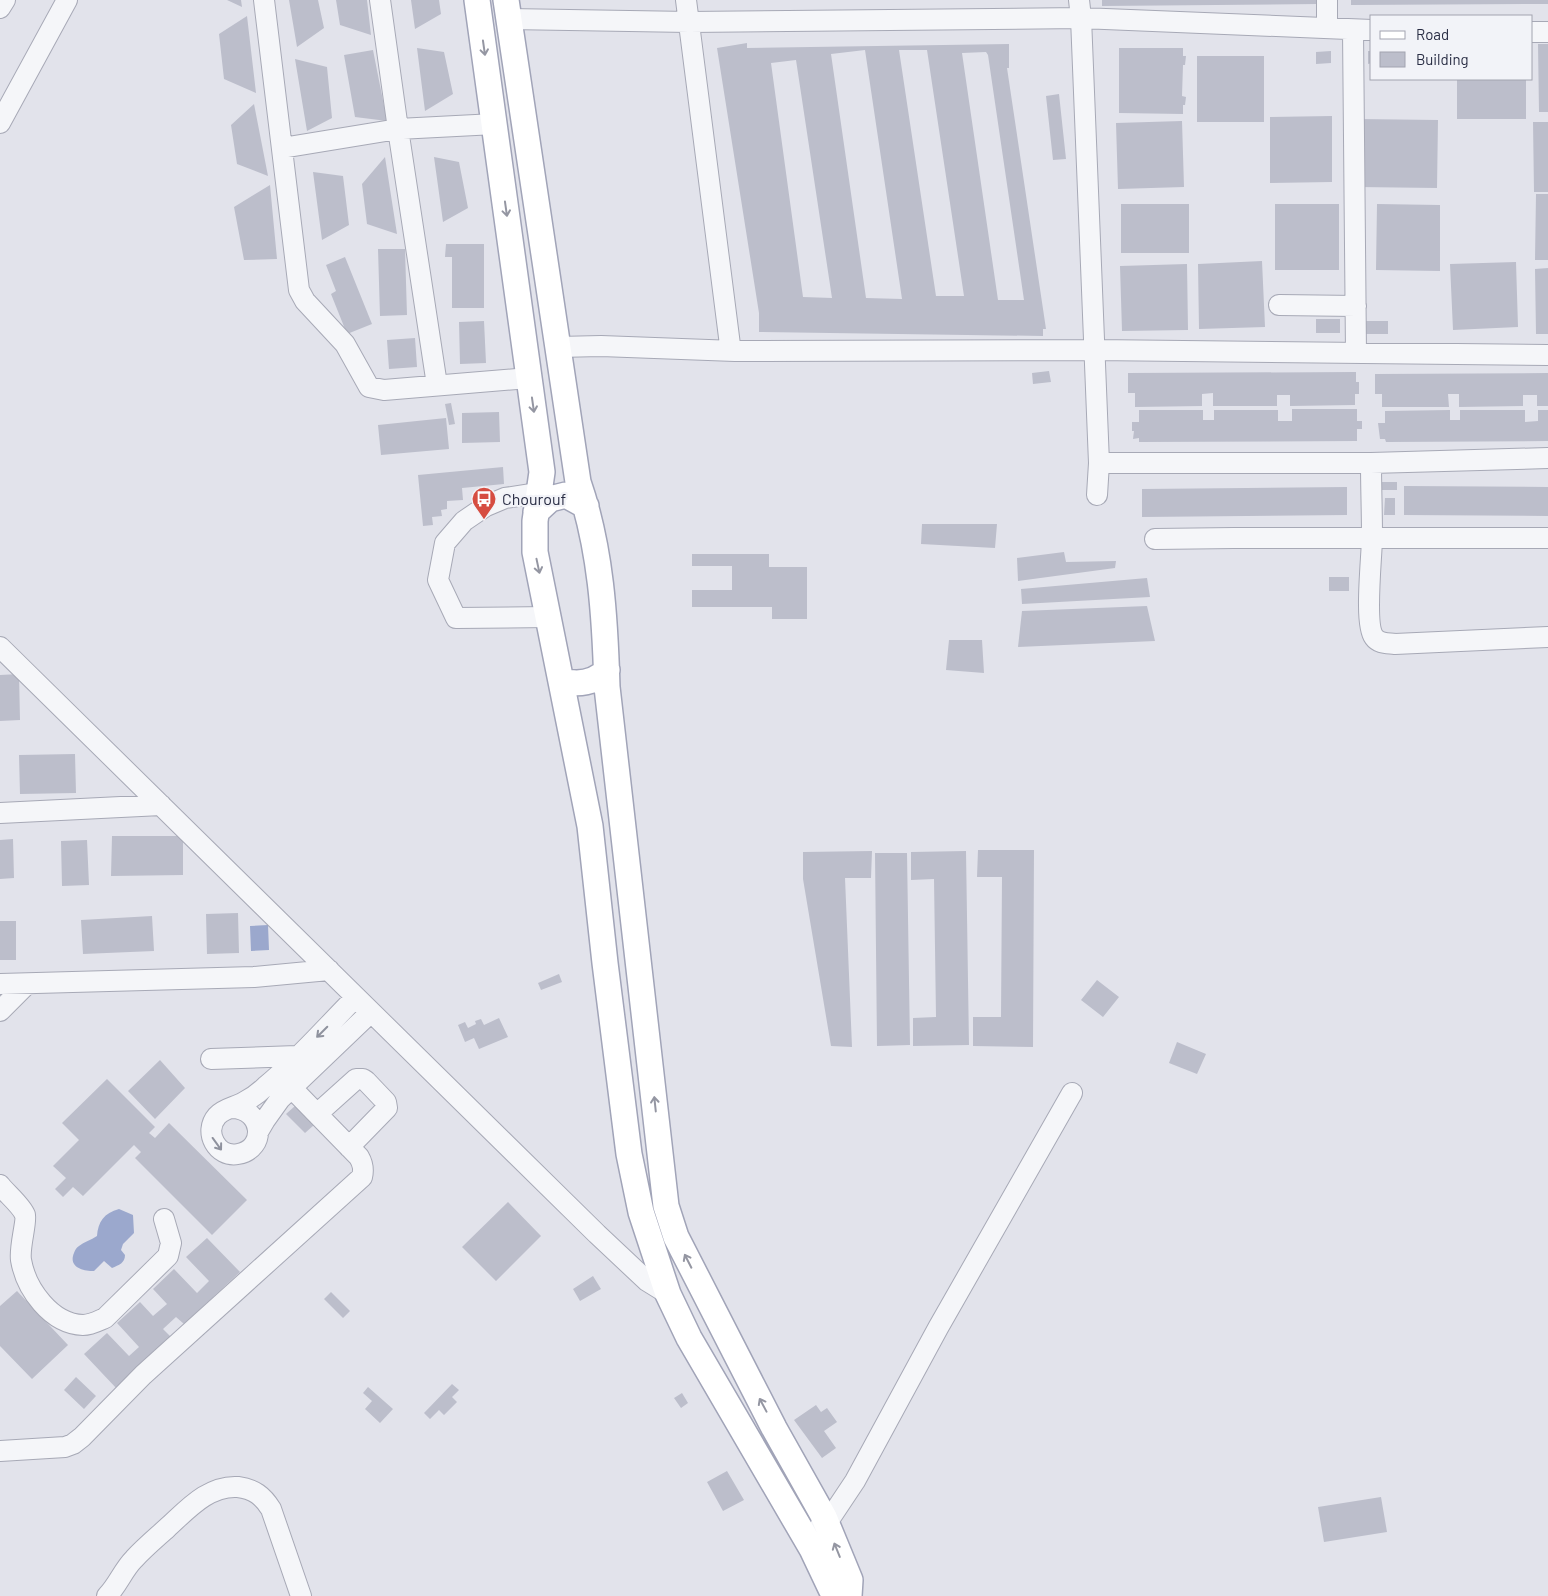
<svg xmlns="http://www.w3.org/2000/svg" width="1548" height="1596" viewBox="0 0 1548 1596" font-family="Barlow,sans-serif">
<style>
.water{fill:#9ba8cd}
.building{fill:#bcbecb;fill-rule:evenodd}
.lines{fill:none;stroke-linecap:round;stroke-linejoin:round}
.minor-casing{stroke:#a7a9b6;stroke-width:22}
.major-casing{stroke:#a1a4b8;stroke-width:28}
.minor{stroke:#f5f6f9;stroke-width:20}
.major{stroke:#fff;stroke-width:25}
.oneway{stroke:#9496a2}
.oneway2{stroke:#8f929e}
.labels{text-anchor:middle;stroke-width:4.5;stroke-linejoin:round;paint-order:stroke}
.poi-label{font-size:16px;fill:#292d44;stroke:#f2f3f8;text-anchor:start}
</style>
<rect width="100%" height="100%" fill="#e2e3eb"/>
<path class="water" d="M268 925 269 950 251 951 250 926Z
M119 1209 133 1215 134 1233 123 1244 121 1250 125 1255C125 1263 119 1265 112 1268L104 1261 94 1271C83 1271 68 1267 74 1253 75 1250 76 1248 79 1246 84 1242 91 1240 97 1236 98 1222 104 1213 119 1209Z"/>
<path class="building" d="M227 0H241L242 7Z
M289 0H318L324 28 297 47Z
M336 0H367L371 35 340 25Z
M411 0H439L441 14 415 29Z
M1102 0H1318V4L1102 6Z
M1351 0H1548V4L1351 5Z
M247 16 256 93 224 79 219 34Z
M747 43V48L1009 44V68H1007L1046 329H1043V336L759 332V313L717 48ZM865 50 902 299 866 298 831 54ZM899 50H927L964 296H936ZM986 52 988 55 1024 300H998L962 53ZM796 60 832 298 803 297 771 63Z
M1538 44H1548V112H1539Z
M417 48 444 52 453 94 425 111Z
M1119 48H1183V56H1186L1185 65H1183L1182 96 1186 97 1185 105H1183V114L1119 113Z
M373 50 387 121 355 117 344 55Z
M1331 51V63L1316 64V52Z
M1368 51H1372V63L1368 64Z
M1197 56H1264V122H1197Z
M295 59 327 67 332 118 307 131Z
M1457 79H1526V119H1457Z
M1059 94 1066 159 1053 160 1046 96Z
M254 104 268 176 237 164 231 125Z
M1332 116V182L1270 183V117Z
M1358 119 1438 120 1437 188 1358 187Z
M1182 121 1184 187 1118 189 1116 123Z
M1533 122H1548V192H1534Z
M385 157 397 234 367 224 362 184Z
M434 157 459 162 468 208 443 222Z
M313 172 343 176 349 225 322 240Z
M270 185 277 259 244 260 234 207Z
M1536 194H1548V260H1535Z
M1121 204H1189V253H1121Z
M1275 204H1339V270H1275Z
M1377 204 1440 205V271L1376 270Z
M446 244H484V308H452V257H445Z
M378 249H405L407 315 380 316Z
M345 257 372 324 347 334 331 294 336 291 326 265Z
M1262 261 1265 327 1199 329 1198 264Z
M1516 262 1518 327 1453 330 1450 264Z
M1187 264 1188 330 1122 331 1120 266Z
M1548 268V334H1536L1535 269Z
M1316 319H1340V333H1316Z
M484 321 486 363 460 364 459 322Z
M1365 321H1388V334H1365Z
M415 338 417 367 389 369 387 340Z
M1049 371 1051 382 1033 384 1032 373Z
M1356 372V382H1359V394H1355V405L1290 406V395H1277V406H1213V393L1202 394V406L1135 407V393H1128V373Z
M1548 373V406H1537V395H1523V406L1459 407V394H1448L1449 407H1382V394H1375V374Z
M451 403 455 424 449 425 445 404Z
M1292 409H1357V421H1362V429H1357V441L1139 442V438L1133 439 1134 431H1132V422H1139V410H1203V420H1214V410H1278V421H1292Z
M1450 410V420H1460V410H1525V422L1538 421V410H1548V441L1386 442 1385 439H1380L1378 423H1385V411Z
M499 412 500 442 462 443V413Z
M446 418 449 449 381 455 378 425Z
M503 467 504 484 462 488 463 500 447 501V509L441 510 442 516 432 517 433 525 423 526 418 475Z
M1382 482H1397V490H1382Z
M1404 486 1548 487V516L1404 515Z
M1347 487V515L1142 517V489Z
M1385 498H1395V515H1384Z
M922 524H997L995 548 921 544Z
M1064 552 1066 562 1116 561 1115 568 1018 581 1017 558Z
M692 554H769V567H807V619H772V607H692V590H732V566H692Z
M1329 577H1349V591H1329Z
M1147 578 1150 597 1022 604 1021 589Z
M1147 606 1155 641 1018 647 1022 611Z
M949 640H982L984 673 946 670Z
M19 674 20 720 0 721V675Z
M75 754 76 793 20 794 19 755Z
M112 836H183V875L111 876Z
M13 839 14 878 0 879V840Z
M87 840 89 885 62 886 61 841Z
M978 850H1034L1033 1047 973 1046V1017H1001L1002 877H977Z
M872 851 871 878H845L852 1047 831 1046 803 879V852Z
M966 851 969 1045 913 1046V1018L936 1017 934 879 911 880V852Z
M875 853H907L910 1045 877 1046Z
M238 913 239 953 207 954 206 914Z
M152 916 154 951 83 954 81 920Z
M0 921H16V960H0Z
M559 974 562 982 541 990 538 983Z
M1097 980 1119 997 1103 1017 1081 1000Z
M499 1018 508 1037 479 1049 474 1038 465 1042 458 1025 465 1022 468 1028 476 1024 475 1021 481 1019 484 1025Z
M1177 1042 1206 1054 1197 1074 1169 1063Z
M160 1060 185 1088 155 1119 128 1091Z
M107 1079 155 1127 149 1133 155 1138 169 1123 247 1200 212 1235 135 1158 141 1152 134 1145 83 1196 73 1187 63 1197 55 1189 66 1178 53 1166 79 1140 62 1123Z
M295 1106 314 1125 305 1133 286 1114Z
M508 1202 541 1236 496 1281 462 1247Z
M207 1238 240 1272 184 1324 176 1317 163 1329 172 1338 117 1389 84 1354 107 1333 129 1356 139 1347 117 1323 140 1302 153 1316 167 1304 153 1289 174 1269 197 1293 209 1281 186 1257Z
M593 1276 601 1289 580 1301 573 1289Z
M17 1291 68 1345 32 1379 0 1346V1306Z
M331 1292 350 1311 343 1318 324 1299Z
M76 1377 96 1396 84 1409 64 1390Z
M452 1384 459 1390 452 1397 457 1402 444 1415 439 1410 430 1419 424 1413Z
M368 1387 393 1409 380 1423 365 1409 372 1401 363 1393Z
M682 1393 688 1403 681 1408 674 1398Z
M816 1405 821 1412 827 1408 837 1422 824 1431 836 1448 822 1458 794 1420Z
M727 1471 744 1500 723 1511 707 1482Z
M1381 1497 1387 1532 1324 1542 1318 1507Z"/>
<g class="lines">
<defs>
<path id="minor" d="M264 0 299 290 305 301 345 344 369 387 384 390 529 378
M380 0 398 129 437 385
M686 0 730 345 735 351
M1079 0 1081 18 1099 463 1097 495
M0 8 5 0
M509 19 689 22 1081 18 1372 30
M1327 28V0
M1353 30 1356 353
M1532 32H1548
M0 123 67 0
M282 148 398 129 495 124
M1279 305 1356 306
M558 347 601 346 735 351 1095 350 1548 355
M1099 463H1371L1548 458
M1371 463C1371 487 1372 512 1372 537 1372 556 1364 624 1374 637 1379 644 1387 643 1395 644L1548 637
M538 493 505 498 486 506 464 521 445 543 438 580 456 618 549 617
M1155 539 1234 538H1548
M0 647 597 1234 647 1281 668 1294
M0 813 161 805
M0 984 254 977 329 970
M0 1011 27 984
M211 1059 297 1056
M232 1108C264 1109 267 1149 238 1154 217 1158 203 1132 217 1116 224 1108 236 1107 244 1102 252 1098 260 1092 266 1086 298 1060 327 1026 356 997
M317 1114 356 1079H363L366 1081 386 1102 387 1108 349 1147
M258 1132 265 1120 280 1099 371 1012
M0 1185C6 1193 22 1206 25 1215 27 1222 19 1247 21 1260 26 1289 51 1324 83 1325 91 1325 98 1321 105 1318L168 1256 171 1243 164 1219
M0 1451 65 1447 73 1444 82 1437 143 1375 362 1177C364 1169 363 1164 359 1157L279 1075
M819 1529 824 1517H831L855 1481 938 1328 1072 1093
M107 1596C118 1585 123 1570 134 1559 144 1548 156 1538 167 1528 187 1510 208 1485 238 1487 254 1489 263 1496 271 1509L301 1596"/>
<path id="major" d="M477 0 542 472 535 521V552L590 826 605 963 629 1154 641 1212 668 1294 689 1338 812 1549 831 1589 840 1596
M506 0 578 482C601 548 605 618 607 687L666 1206 676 1237 774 1428 824 1517 850 1580 849 1596
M536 512 550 499 566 495 586 506
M562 681C578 685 595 683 607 670"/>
</defs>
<use href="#minor" class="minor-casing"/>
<use href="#major" class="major-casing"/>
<use href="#minor" class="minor"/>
<use href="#major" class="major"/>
</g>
<defs><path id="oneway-shaft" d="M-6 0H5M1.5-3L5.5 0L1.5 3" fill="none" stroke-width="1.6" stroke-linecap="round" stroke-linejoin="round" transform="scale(1.25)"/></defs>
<g class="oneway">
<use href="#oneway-shaft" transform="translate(484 48) rotate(82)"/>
<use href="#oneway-shaft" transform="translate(506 209) rotate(82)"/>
<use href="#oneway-shaft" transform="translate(533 405) rotate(82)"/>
<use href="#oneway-shaft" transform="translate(538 566) rotate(78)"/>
<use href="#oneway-shaft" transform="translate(655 1104) rotate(-96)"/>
<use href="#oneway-shaft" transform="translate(688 1261) rotate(-117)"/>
<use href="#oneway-shaft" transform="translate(763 1405) rotate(-118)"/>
<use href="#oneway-shaft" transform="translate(837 1550) rotate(-112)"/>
</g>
<g class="oneway2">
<use href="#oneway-shaft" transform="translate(322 1032) rotate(135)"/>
<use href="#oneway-shaft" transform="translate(217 1144) rotate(54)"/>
</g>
<defs>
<symbol id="bus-pin" viewBox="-11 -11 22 30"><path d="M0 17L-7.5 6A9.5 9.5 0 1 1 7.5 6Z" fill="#d64d41" stroke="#f2f3f8"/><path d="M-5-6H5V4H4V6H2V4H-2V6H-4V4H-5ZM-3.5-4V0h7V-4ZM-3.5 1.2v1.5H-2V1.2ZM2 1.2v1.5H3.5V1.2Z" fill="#fff"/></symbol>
</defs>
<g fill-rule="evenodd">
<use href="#bus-pin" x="470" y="485" width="28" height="38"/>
</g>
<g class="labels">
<g class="poi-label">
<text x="502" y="505">Chourouf</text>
</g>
</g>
<rect x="1370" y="15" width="162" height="65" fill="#f2f3f8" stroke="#a2a4b0"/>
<rect x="1380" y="31" width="25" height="8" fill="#ffffff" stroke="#a2a4b0"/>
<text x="1416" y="40" font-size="15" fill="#292d44">Road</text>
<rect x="1380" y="52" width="25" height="15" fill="#bcbecb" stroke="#a2a4b0"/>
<text x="1416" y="65" font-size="15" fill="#292d44">Building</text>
</svg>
